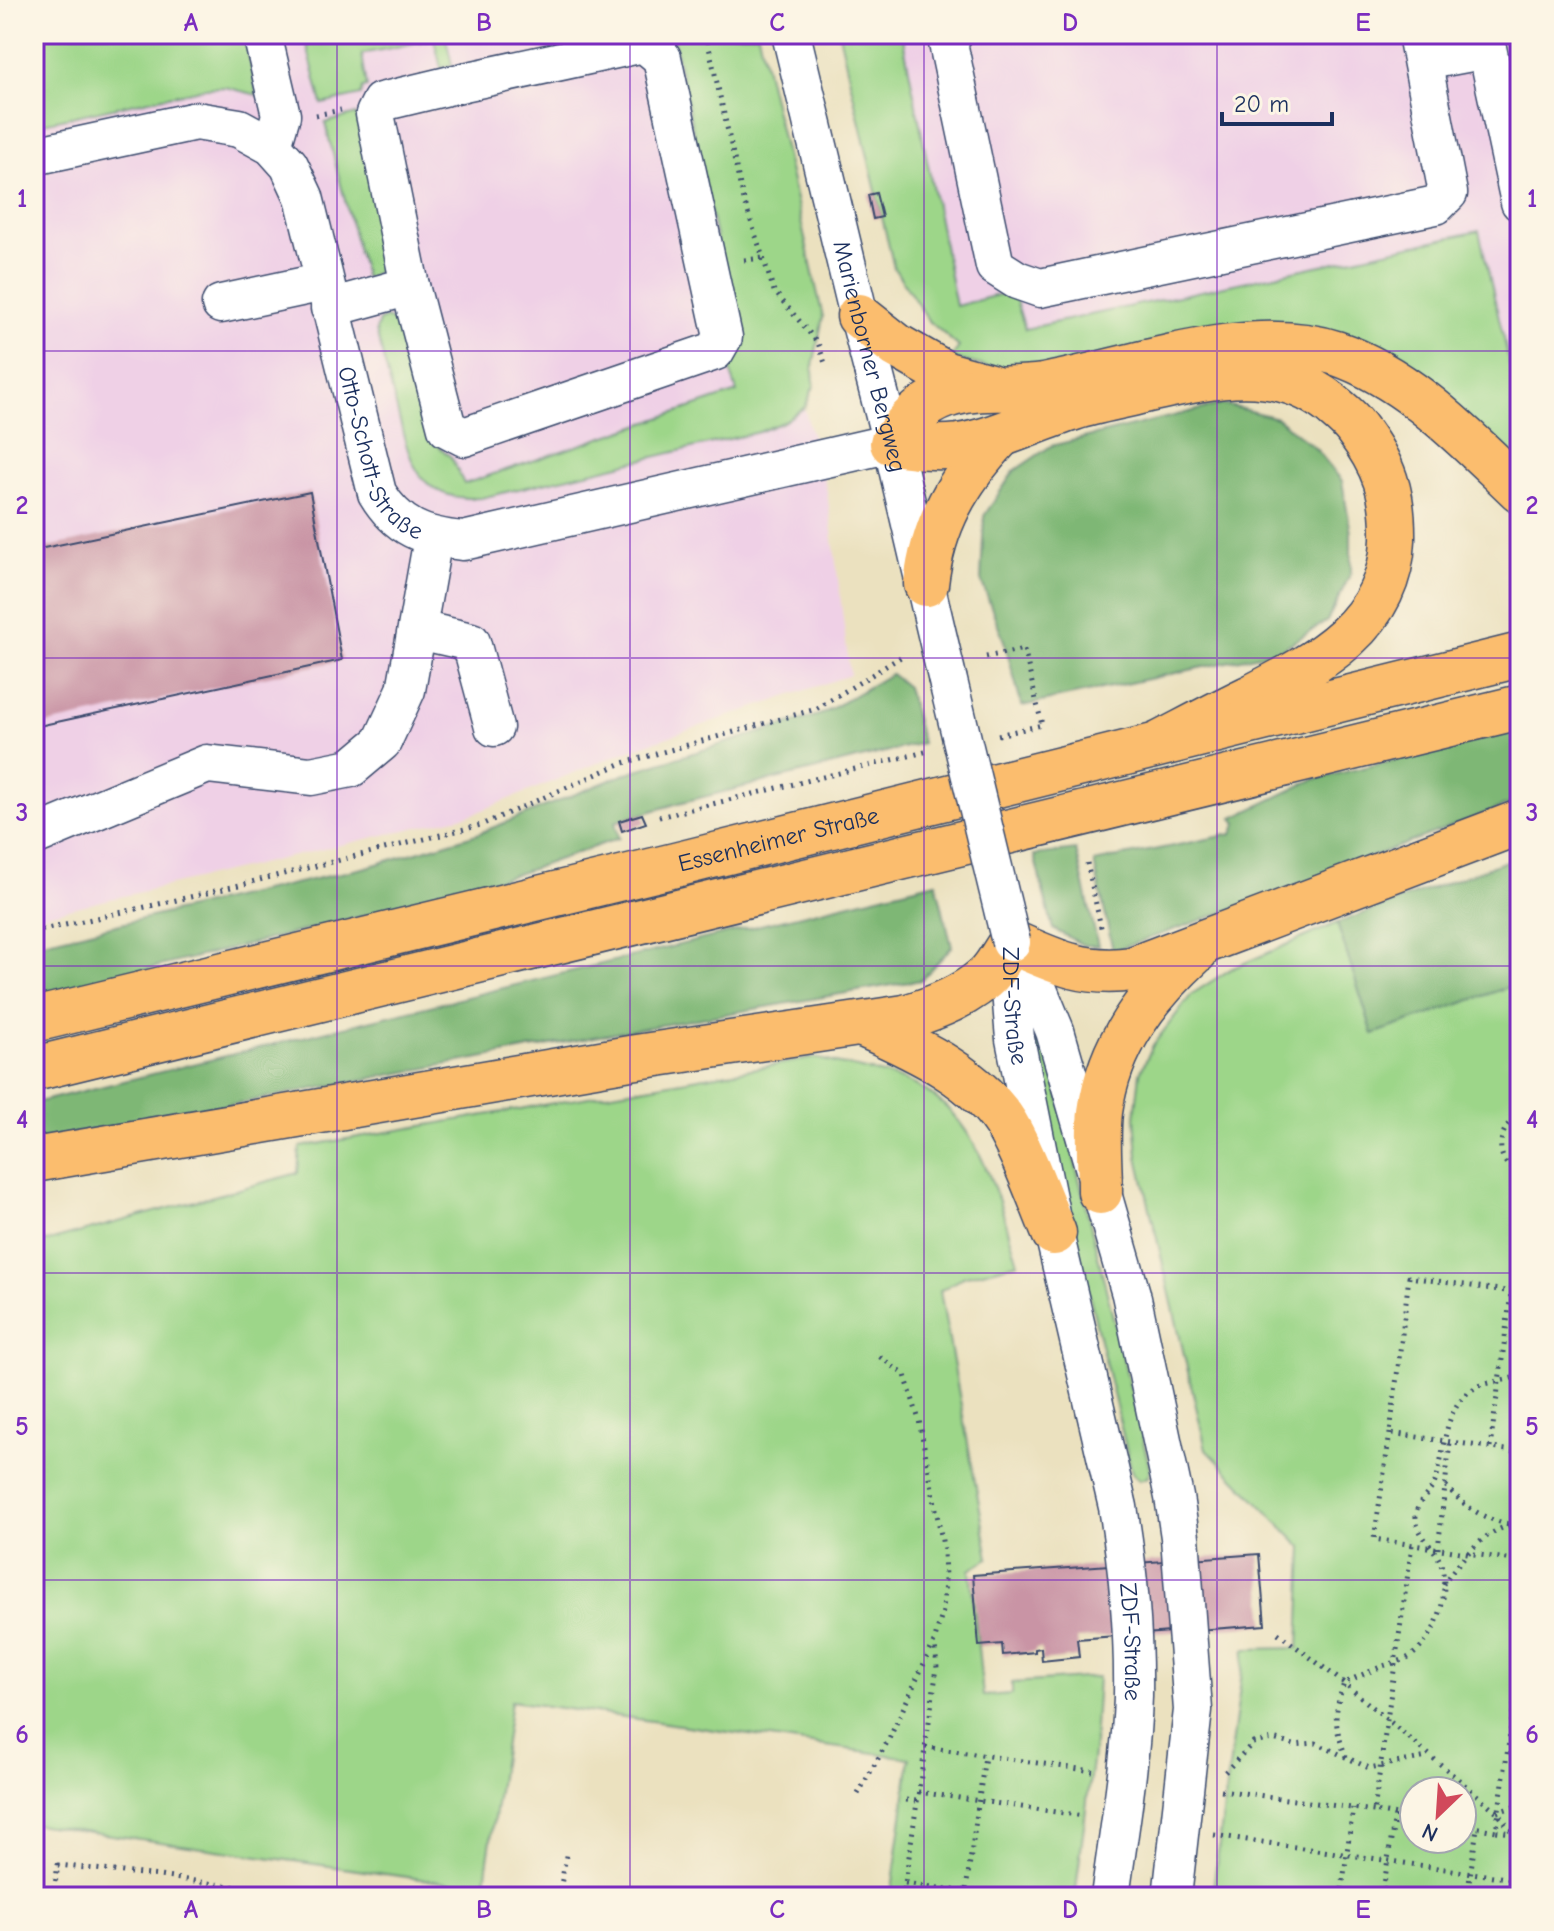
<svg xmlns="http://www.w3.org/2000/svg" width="1554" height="1931" viewBox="0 0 1554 1931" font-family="'Comic Neue',sans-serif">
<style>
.built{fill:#efd0e6}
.green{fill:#9dd689;stroke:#5c8274;stroke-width:2;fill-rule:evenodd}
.forest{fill:#7eb775;stroke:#4c736a;stroke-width:2}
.building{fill:#c994a5}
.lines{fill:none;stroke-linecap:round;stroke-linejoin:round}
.minor-casing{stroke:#3a4a6d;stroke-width:41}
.major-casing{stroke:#3a4a6d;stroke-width:47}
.path{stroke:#3a4a6d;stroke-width:5;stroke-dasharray:2 6;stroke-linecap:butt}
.minor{stroke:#fff;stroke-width:38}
.major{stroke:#fbbd6e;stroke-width:44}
.minor-bridge-casing{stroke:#3a4a6d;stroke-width:41;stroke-linecap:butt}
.minor-bridge{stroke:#fff;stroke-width:38}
.grid{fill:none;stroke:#7b2cbf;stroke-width:2;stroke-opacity:0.55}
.labels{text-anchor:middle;stroke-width:7;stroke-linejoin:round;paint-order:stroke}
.street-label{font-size:24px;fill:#1b2f5e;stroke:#fcf5e5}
.neatline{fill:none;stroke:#7b2cbf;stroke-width:3}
.grid-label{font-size:26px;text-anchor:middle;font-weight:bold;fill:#7b2cbf}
</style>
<rect width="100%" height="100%" fill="#fcf5e5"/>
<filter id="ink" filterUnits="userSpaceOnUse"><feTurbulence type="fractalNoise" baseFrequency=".0125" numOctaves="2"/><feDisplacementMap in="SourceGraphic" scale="16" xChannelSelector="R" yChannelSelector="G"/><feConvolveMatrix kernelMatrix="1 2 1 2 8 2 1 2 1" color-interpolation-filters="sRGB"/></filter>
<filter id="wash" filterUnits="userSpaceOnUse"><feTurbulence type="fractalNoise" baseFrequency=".006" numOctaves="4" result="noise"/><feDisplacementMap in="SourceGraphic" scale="32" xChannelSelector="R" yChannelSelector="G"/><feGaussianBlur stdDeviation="1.8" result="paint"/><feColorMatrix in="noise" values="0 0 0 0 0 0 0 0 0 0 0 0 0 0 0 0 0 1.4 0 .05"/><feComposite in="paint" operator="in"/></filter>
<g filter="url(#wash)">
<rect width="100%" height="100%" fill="#ebe1bf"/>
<path class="built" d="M34 34H690L792 362 827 491 850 675 627 751 473 814 34 917Z
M839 34H1520V470L1398 368 951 358 959 347 928 320Z"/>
<path class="green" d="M34 34H244L257 95 225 87 205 88 34 125Z
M304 34H445L452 65 441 68 434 39 362 54 367 87 363 88 361 95 322 104Z
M672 34H758L823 317 813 366 814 386 805 407 783 422 759 432 481 498C417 502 410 461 397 410 390 384 383 357 376 331L379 321 386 318C400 323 403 330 408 343L430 439 451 457 464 484 737 392 728 364 734 355 738 339Z
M839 34H902L956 306 1013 291 1025 329 1479 231 1510 366 1520 365V470L1398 368 1027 376 951 358 959 347 928 320 894 268Z
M356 114 387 251C384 265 379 274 365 278L325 123Z
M1337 923 1373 1034 1520 983V1897H1212L1245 1649 1299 1648 1303 1548 1206 1449 1138 1157 1135 1117 1140 1073 1153 1045 1192 994 1231 969ZM1414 1791H1462V1839H1414Z
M1043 1042 1046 1043 1150 1469 1148 1477 1139 1480 1132 1473 1031 1053 1035 1044Z
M815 1058C845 1066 890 1073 917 1086 980 1118 999 1201 1018 1263L963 1277 940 1291 989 1558 970 1570 983 1696 1012 1694V1683L1098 1677 1094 1745 1075 1897H891L910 1758 511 1701 484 1888 34 1824V1245L298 1173 300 1147Z"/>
<path class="forest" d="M1222 404 1277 418 1316 449 1342 481 1351 533V573L1327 621 1278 651 1022 706 1004 641 981 580 984 516 1014 471 1051 446Z
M891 674 907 687 922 743 679 803 615 822 619 838 529 870 441 897 34 997V944L367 867 477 834 630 772 822 714Z
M1520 730V800L1259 900 1113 951 1094 862 1232 834 1237 823 1233 818 1312 780Z
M1076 850 1098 946 1083 945 1053 929 1034 855Z
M1520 856V983L1373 1034 1337 923Z
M936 882 952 947 921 980 616 1033 34 1141V1103Z"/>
<g id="blocks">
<path class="building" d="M876 193 882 217 873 219 868 195Z
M310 492 342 660 34 727V550Z
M642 814 646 823 622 831 619 821Z
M1259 1554 1265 1625 1077 1639 1079 1657 1042 1661 1041 1648 1035 1649V1652L1003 1655 1002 1644 979 1646 973 1575Z"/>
</g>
</g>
<g filter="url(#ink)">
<use href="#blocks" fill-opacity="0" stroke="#3a4a6d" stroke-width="2"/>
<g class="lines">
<defs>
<g id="minor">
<path d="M262 34 281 115 272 146"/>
<path id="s1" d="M791 34 859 316 892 443 947 677"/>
<path d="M953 34 948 43 995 266 1017 280 1040 288 1436 205 1448 193 1417 34"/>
<path d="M1484 34 1520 202"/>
<path d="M644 43 662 58 723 337 715 351 464 437 447 428 410 286 375 114 381 102 464 82Z"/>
<path d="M1423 61 1487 49"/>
<path id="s2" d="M34 156 196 121 239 128 272 146 289 165 304 197 377 493C398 528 423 537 463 541L892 443"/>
<path d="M221 304 324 282"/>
<path d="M330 308 410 286"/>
<path d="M419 630 471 642 494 727"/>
<path d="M34 836 207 764 311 776 351 768 382 742 406 690 433 538"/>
<path d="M1011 942 1031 973 1055 1031 1131 1294 1174 1497 1180 1537 1193 1710 1172 1897"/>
<path id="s3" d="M1011 942V991L1015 1039 1054 1233 1118 1507C1128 1568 1134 1633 1133 1696 1131 1763 1119 1830 1110 1897"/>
</g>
<g id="major">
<path d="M859 316 897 346 946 374 990 386"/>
<path d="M926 584C933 523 958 481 999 437"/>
<path d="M1159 744C1190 728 1220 712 1251 697 1317 663 1390 626 1393 540 1394 493 1384 465 1356 428 1349 418 1339 411 1330 403 1274 359 1207 377 1144 391 1121 397 1096 401 1074 408 1035 420 999 439 959 446 936 449 915 446 892 443 907 421 921 405 946 396 977 385 1011 391 1043 386 1131 370 1249 324 1336 353 1409 378 1465 438 1520 490"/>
<path id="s4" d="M34 1020 675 865 1520 655"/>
<path d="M863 1025C915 1048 982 1078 1010 1131 1028 1164 1040 1200 1054 1233"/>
<path d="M34 1069 1520 707"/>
<path d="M34 1160 630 1058 905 1017C933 1009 963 997 985 978 996 969 1003 953 1011 942 1054 961 1084 976 1132 969L1520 822"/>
<path d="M1100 1192C1100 1165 1097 1138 1100 1112 1109 1044 1148 995 1196 951"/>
</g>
</defs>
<use href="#minor" class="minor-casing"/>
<use href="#major" class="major-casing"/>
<path class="path" d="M706 34 742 194 774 291 818 343 826 366
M316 115 341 110
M744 260 763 258
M986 657 1024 649 1042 725 998 735
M659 817 929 751
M1087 863 1102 932
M34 932 199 895 481 825 620 764 816 709 904 655
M1520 1113C1498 1127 1491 1161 1520 1173
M1512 1292 1520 1311
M1520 1293 1409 1277 1390 1433 1520 1452
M1390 1433 1374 1539 1520 1561
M1490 1448 1520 1227
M1446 1486C1463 1505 1484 1521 1511 1524
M1412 1545 1374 1811 1414 1818
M1438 1549 1450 1442
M1516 1560 1520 1532
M1443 1584C1460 1560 1488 1525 1520 1524
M1278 1633 1344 1683 1497 1812 1520 1843
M1520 1665 1496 1831 1520 1834
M925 1747 1093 1771
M1346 1757C1334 1724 1333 1716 1344 1683 1357 1677 1370 1671 1383 1666 1392 1663 1404 1661 1412 1655 1438 1636 1451 1592 1440 1561 1434 1547 1417 1535 1416 1518 1415 1501 1431 1494 1435 1482 1447 1450 1441 1403 1479 1386 1492 1381 1507 1381 1520 1375
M1225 1772 1253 1743 1273 1739 1294 1745 1316 1743 1369 1768 1427 1757
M1221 1790 1374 1811
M918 1792 1084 1816
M858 1794 889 1739 934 1642 943 1611 945 1579 944 1551 919 1420 905 1375 876 1354
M906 1800 917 1801
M1497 1812 1520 1805
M1462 1825 1496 1831
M1214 1835 1513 1879
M905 1883 1000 1897
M53 1897 58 1865 159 1876 306 1897
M559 1897 567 1850
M892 1897H895
M903 1897 937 1668 935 1645
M965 1897 985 1756
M1341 1897 1353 1808
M1382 1897 1395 1815
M1467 1897 1477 1828
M1510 1897 1518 1841"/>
<use href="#minor" class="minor"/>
<use href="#major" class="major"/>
<defs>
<path id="minor-bridge" d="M947 677 1011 942"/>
</defs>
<use href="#minor-bridge" class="minor-bridge-casing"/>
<use href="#minor-bridge" class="minor-bridge"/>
</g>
</g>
<path class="grid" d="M337 34V1897M630 34V1897M924 34V1897M1217 34V1897M34 351H1520M34 658H1520M34 966H1520M34 1273H1520M34 1580H1520"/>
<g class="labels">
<g class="street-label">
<text dy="8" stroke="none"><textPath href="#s1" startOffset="332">Marienborner Bergweg</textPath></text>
<text dy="8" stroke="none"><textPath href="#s2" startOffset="578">Otto-Schott-Straße</textPath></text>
<text dy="8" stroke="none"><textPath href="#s4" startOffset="766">Essenheimer Straße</textPath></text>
<text dy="8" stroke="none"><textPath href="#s3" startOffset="64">ZDF-Straße</textPath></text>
<text dy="8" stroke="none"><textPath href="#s3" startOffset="712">ZDF-Straße</textPath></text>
</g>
</g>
<rect width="1554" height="1931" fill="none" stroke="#fcf5e5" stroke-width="88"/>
<g transform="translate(1438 1815) rotate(205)"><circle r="38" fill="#fcf5e5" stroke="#a2a6af" stroke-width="2"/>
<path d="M0-6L14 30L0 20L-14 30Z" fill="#d1495b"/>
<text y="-12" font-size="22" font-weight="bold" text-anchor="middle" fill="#1b2f5e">N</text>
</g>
<path d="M1222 112v12h110v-12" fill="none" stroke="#1b2f5e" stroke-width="4"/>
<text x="1234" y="112" font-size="24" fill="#1b2f5e" stroke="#fcf5e5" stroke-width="6" paint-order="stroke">20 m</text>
<rect x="44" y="44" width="1466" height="1843" class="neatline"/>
<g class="grid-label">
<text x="191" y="31">A</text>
<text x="484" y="31">B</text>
<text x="777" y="31">C</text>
<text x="1070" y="31">D</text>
<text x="1363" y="31">E</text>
<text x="22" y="207">1</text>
<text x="1532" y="207">1</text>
<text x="22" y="514">2</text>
<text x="1532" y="514">2</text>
<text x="22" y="821">3</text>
<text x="1532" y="821">3</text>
<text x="22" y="1128">4</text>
<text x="1532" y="1128">4</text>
<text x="22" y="1435">5</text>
<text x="1532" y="1435">5</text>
<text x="22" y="1743">6</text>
<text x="1532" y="1743">6</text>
<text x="191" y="1918">A</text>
<text x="484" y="1918">B</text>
<text x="777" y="1918">C</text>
<text x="1070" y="1918">D</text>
<text x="1363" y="1918">E</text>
</g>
</svg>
